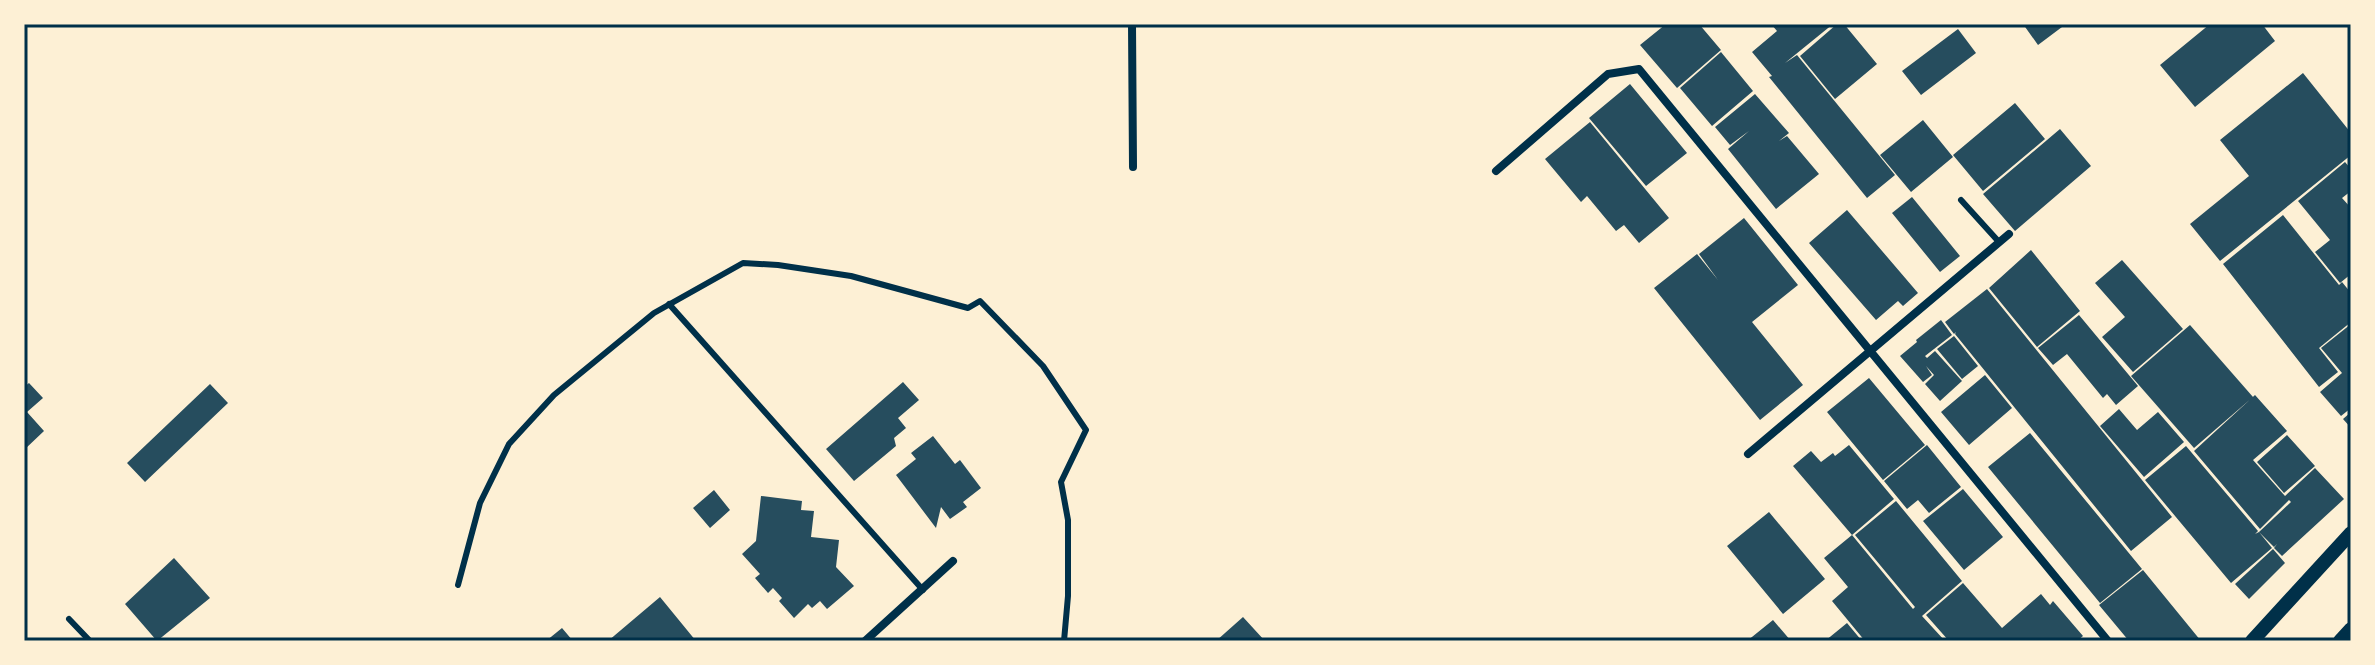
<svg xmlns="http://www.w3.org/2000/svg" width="2375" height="665" viewBox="0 0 2375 665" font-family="Figtree,sans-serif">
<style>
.building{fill:#264d5e}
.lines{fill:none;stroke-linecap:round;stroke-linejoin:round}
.service{stroke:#003049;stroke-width:6}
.minor{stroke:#003049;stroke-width:8}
.tertiary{stroke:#003049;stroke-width:14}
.neatline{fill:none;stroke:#003049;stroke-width:3}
</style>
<rect width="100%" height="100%" fill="#fdf0d5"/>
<path class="building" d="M1666 24H1699L1721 50 1677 88 1640 45Z
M1771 24H1833L1785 63 1797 55 1895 175 1867 198 1769 77 1772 76 1752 52 1777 31Z
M1837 24H1844L1877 64 1835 99 1800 56Z
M2023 24H2066L2038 45Z
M2210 24H2262L2275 41 2195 107 2160 65Z
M1958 29 1976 53 1921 95 1902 71Z
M1721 52 1753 91 1712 126 1680 88Z
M2303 73 2351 133V155L2220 261 2190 224 2249 176 2220 140Z
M1630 84 1687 153 1646 186 1589 118Z
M1755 94 1789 133 1779 141 1787 136 1819 174 1776 209 1728 149 1749 131 1730 145 1715 127Z
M2015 103 2045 139 1983 191 1953 155Z
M1923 120 1953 157 1911 192 1880 155Z
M1590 122 1669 218 1639 243 1624 225 1616 231 1587 196 1581 202 1545 159Z
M2060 129 2091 166 2015 231 1983 194Z
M2345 162 2351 169V191L2342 198 2351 208V274L2340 283 2315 252 2330 240 2298 201Z
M1912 197 1960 256 1940 272 1892 213Z
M1847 210 1918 293 1903 306 1898 301 1876 320 1809 243Z
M2283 215 2339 285 2342 282 2351 293V322L2319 348 2338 372 2319 387 2223 264Z
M1744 218 1798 285 1752 322 1803 385 1760 420 1654 288 1697 254 1718 280 1699 254Z
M2031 250 2080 311 2037 347 1989 288Z
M2122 260 2183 329 2133 372 2102 337 2125 317 2095 283Z
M1987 289 2172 517 2131 551 1955 334 1956 332 1954 334 1945 322Z
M2079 315 2138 386 2116 405 2107 394 2103 398 2067 354 2053 365 2038 348Z
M1941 320 1952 335 1925 356 1927 358 1935 351 1962 381 1940 401 1925 384 1934 375 1926 366 1932 375 1923 382 1900 356 1917 342 1916 340Z
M2351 324V408L2341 416 2320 392 2342 373 2321 348Z
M2190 325 2253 397 2194 448 2131 376Z
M1954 336 1978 366 1962 379 1937 349Z
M1985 375 2012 408 1969 445 1941 412Z
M1869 378 1925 445 1883 480 1827 412Z
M903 382 919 400 898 418 906 428 894 438 896 446 854 481 826 449Z
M29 383 43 398 27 412 44 431 24 450V387Z
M210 384 228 403 145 482 127 463Z
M2255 395 2287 431 2253 460 2285 496 2315 468 2344 499 2282 556 2274 548 2277 544 2274 547 2259 532 2291 502 2289 500 2260 529 2194 451Z
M2119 409 2137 430 2158 412 2184 442 2144 477 2100 426Z
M2351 412V428L2343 419Z
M2030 433 2142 569 2100 603 1988 467Z
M2287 435 2315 466 2284 493 2257 462Z
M933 436 955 464 960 460 981 488 963 502 967 507 950 519 941 507 936 528 896 475 916 459 911 453Z
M1849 445 1894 499 1852 535 1793 466 1811 451 1821 462 1833 453 1835 456Z
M1927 445 1961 487 1929 513 1918 500 1907 509 1884 481Z
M2186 446 2258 531 2255 534 2259 532 2272 548 2231 583 2145 480Z
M1963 489 2003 537 1964 570 1923 521Z
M714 490 730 510 710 528 693 508Z
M761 496 802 501 801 510 814 511 811 537 839 540 836 567 854 586 827 609 820 601 812 608 808 604 794 618 779 601 782 598 773 588 768 593 755 578 760 574 742 554 756 541Z
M1896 501 1962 581 1922 616 1945 641H1865L1832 601 1848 587 1824 558 1852 535 1913 609 1915 607 1855 535Z
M1769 512 1825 579 1783 614 1727 546Z
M2273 549 2285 563 2249 599 2235 584Z
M174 558 210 598 157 641 125 604Z
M2143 570 2201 641H2129L2099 605Z
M1963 583 2002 628 2041 594 2050 605 2053 601 2083 636 2077 641H1949L1926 615Z
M660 597 696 641H608Z
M1243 617 1265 641H1216Z
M1773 620 1791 641H1747Z
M1847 623 1862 641H1825Z
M562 628 573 641H546Z"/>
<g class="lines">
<path class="service" d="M1961 200 1999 242
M669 304 923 590
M458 585 480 503 509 444 554 395 654 313 743 263 778 265 851 276 968 308 980 301 1043 366 1086 430 1061 482 1068 520V596L1064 641
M69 619 90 641"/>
<path class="minor" d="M1132 24 1133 167
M1496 171 1608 74 1639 69 2108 641
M1748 454 2009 234
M865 641 953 561"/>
<path class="tertiary" d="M2252 641 2351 533
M2340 641 2351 629"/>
</g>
<rect width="2375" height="665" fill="none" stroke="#fdf0d5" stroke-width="52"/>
<rect x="26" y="26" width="2323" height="613" class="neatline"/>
</svg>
